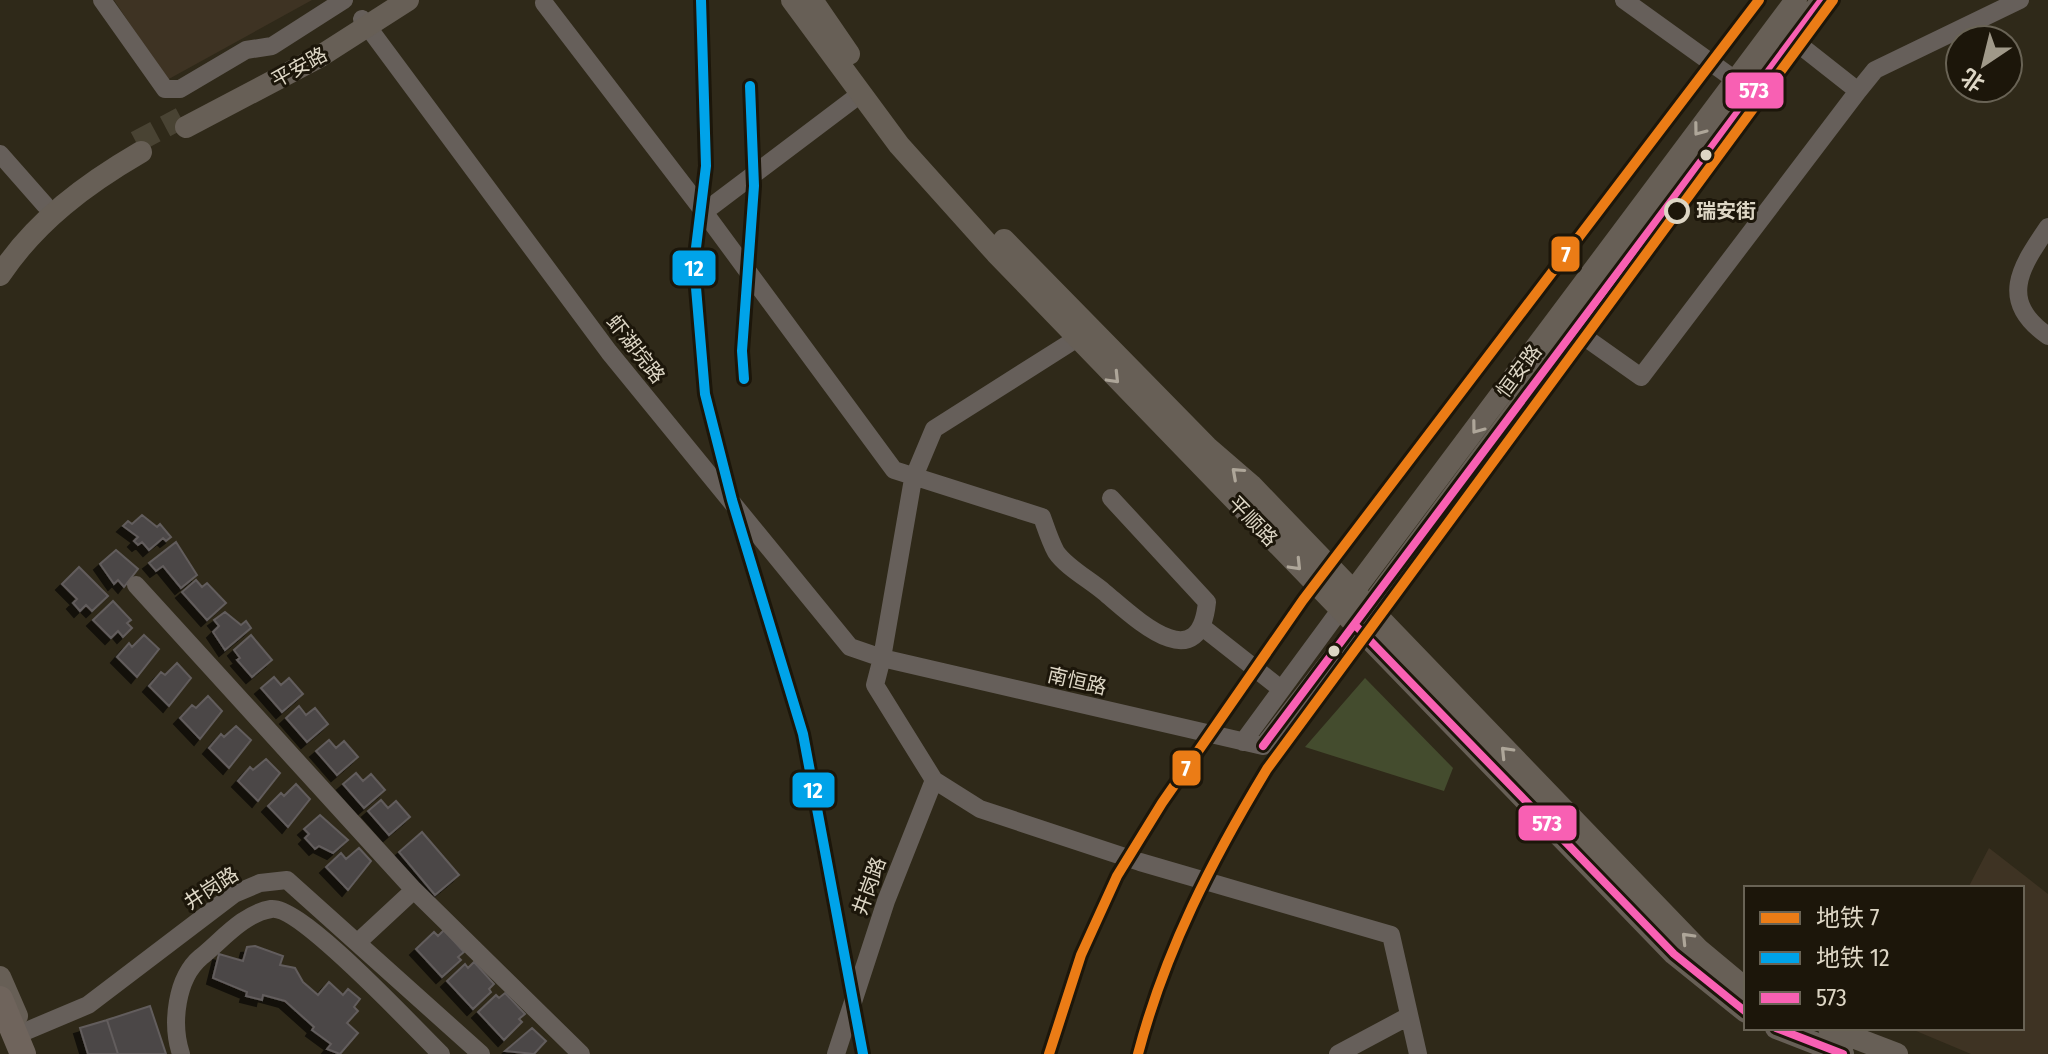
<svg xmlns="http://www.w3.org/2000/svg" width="2048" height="1054" viewBox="0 0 2048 1054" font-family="'Fira Sans Condensed','Noto Sans SC',sans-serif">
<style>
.commercial{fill:#3e3323}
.green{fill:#444c2e}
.building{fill:#4c4747;stroke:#625d5d;stroke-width:2;filter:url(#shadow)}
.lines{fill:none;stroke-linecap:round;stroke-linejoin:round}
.major-tunnel{stroke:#494333;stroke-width:22;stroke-dasharray:22 11;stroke-linecap:butt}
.minor{stroke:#665f5a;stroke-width:18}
.major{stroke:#675f56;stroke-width:22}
.highway{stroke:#6f645c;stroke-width:26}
.bus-1-casing{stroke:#1c160a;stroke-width:14}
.bus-1{stroke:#f860b3;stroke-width:8}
.metro-1-casing{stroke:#1c160a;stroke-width:16}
.metro-2-casing{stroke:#1c160a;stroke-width:16}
.metro-1{stroke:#eb7c16;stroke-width:10}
.metro-2{stroke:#00a3e9;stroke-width:10}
.oneway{stroke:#aea699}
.bus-dot{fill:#ddd6c5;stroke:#1c160a;stroke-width:3}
.stop-dot{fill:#1c160a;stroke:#ddd6c5;stroke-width:4}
.labels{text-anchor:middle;stroke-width:6;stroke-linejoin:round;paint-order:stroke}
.street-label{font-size:20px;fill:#ddd6c5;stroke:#1c160a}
.stop-label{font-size:20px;font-weight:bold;fill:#ddd6c5;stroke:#1c160a;text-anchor:start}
.line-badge{stroke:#1c160a;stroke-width:3}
.badge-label{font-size:22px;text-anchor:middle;font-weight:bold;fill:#fff}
</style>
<defs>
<filter id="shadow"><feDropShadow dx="-6" dy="6" stdDeviation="0" flood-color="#0009"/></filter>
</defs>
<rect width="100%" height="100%" fill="#2f2919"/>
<path class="commercial" d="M114 0H312L167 80Z
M1989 848 2048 894V1054H1971L1909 1028H2022V888H1968Z"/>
<path class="green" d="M1365 678 1453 768 1444 791 1305 747Z"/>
<path class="building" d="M142 515 157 527 160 524 171 537 166 541 163 538 149 550 142 542 138 545 134 541 138 537 123 526 128 521 132 524Z
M176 542 197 575 181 588 163 566 156 571 149 563Z
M116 550 138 569 124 587 118 580 114 584 100 564Z
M79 567 108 596 92 611 86 605 80 611 73 603 77 599 62 584Z
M196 580 202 587 207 583 226 603 207 620 182 592Z
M113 601 131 620 127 623 132 628 123 637 118 631 111 638 93 620Z
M225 612 241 625 246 621 251 628 225 650 213 632 219 626 214 620Z
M144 635 159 649 137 677 117 657 129 643 132 647Z
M251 635 272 660 252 677 237 660 240 658 234 650Z
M177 663 191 678 169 706 149 686 161 672 165 675Z
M274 677 281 685 289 678 303 694 282 712 261 688Z
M208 696 222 711 200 739 180 718 192 705 196 708Z
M299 706 306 715 315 708 328 724 307 742 286 718Z
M236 726 251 740 229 768 209 748 221 734 224 737Z
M329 740 336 748 344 741 358 757 337 775 316 751Z
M266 759 280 773 258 801 238 781 250 767 253 770Z
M356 773 363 781 371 774 385 790 364 808 343 784Z
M296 784 310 799 288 827 268 806 281 793 284 796Z
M381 800 388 808 396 801 410 817 389 835 368 811Z
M320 815 348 840 333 853 319 846 315 849 305 838 309 834 304 829Z
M422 832 459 875 435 895 399 852Z
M359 848 371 861 348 890 326 867 341 853 346 859Z
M444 930 464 952 458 957 461 960 442 977 416 949 434 932 438 936Z
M255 946 283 956 280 965 295 968 303 982 318 995 329 982 343 995 348 989 360 999 354 1007 358 1011 347 1023 358 1033 340 1054 327 1049 331 1044 312 1030 314 1027 285 1001 263 995 262 1000 246 996 247 992 213 978 219 954 243 961 247 947Z
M474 962 494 984 489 989 491 992 473 1009 447 981 465 964 468 968Z
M505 993 525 1014 519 1019 522 1022 504 1040 478 1012 496 995 499 998Z
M150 1006 166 1054H118L107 1020Z
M107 1020 118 1054H88L80 1028Z
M532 1028 546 1041 534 1054 505 1051Z"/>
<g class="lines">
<path class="major-tunnel" d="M136 142 181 118"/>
<path class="minor" d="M102 0 165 89H180L246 50 272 46 344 0
M1624 0 1745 87
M544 3 704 212 894 470 1042 517C1046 528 1050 541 1056 552 1066 567 1090 580 1104 592 1132 615 1199 682 1207 602L1111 498
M362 19 609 352 850 647 882 658 875 685 934 780 980 809 1140 862 1391 935 1418 1054
M1792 39 1858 91 1875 70 2020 0
M0 154 45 205
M704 212 859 95
M2048 227C2020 268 1998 301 2048 336
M1576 331 1641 377 1858 91
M1076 339 934 429 913 479 882 658 1263 746 1356 626
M136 585 414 890 581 1054
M1201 626 1281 689
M1243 742 1340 610
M358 942 414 890
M24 1032 88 1005 234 894 260 883 287 880 481 1054
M181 1054C171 1024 176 978 201 957 221 941 244 913 271 909 301 905 414 1028 441 1054
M836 1054 886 901 934 780
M1338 1054 1409 1016"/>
<path class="major" d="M792 0 899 145 996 253 1674 954 1746 1012
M812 0 849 54
M186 127 319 57 408 0
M1004 240 1207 447 1251 485 1698 949 1746 989
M0 275C36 221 86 184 141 152
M1344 604 1796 0
M1359 622 1822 0
M0 977 17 1016
M1776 1028 1843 1054
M1829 1028 1897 1054"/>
<path class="highway" d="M0 999 23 1054"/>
<defs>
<path id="bus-1" d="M1356 626 1674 954 1746 1012
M1263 746 1822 0
M1776 1028 1843 1054"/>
</defs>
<use href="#bus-1" class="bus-1-casing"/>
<use href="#bus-1" class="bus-1"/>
<defs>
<path id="metro-1" d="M1049 1054 1081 955 1117 876 1162 803 1303 600 1759 0
M1138 1054C1165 951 1212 860 1267 769L1833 0"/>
<path id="metro-2" d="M701 0 706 166 694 264 705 394 732 500 803 734 863 1054
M744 379 742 351 754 186 750 86"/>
</defs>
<use href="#metro-1" class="metro-1-casing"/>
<use href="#metro-2" class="metro-2-casing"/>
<use href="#metro-1" class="metro-1"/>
<use href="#metro-2" class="metro-2"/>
</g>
<defs><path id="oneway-chevron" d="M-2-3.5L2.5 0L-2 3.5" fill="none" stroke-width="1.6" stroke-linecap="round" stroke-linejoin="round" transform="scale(2)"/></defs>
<g class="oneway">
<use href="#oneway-chevron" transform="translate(1699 130) rotate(127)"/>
<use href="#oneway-chevron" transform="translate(1114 378) rotate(46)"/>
<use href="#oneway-chevron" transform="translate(1477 428) rotate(127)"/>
<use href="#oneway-chevron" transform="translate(1237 473) rotate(-138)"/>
<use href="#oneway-chevron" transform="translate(1296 565) rotate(46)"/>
<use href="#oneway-chevron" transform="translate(1506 752) rotate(-134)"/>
<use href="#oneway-chevron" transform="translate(1687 938) rotate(-134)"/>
</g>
<g class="bus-dot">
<circle cx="1706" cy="155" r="7"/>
<circle cx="1334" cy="651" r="7"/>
</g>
<circle class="stop-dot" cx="1677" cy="211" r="11"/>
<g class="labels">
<g class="street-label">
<text transform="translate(299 67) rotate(-29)" y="7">平安路</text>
<text transform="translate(636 349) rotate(52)" y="7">虾湖垸路</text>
<text transform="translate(1519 371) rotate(-53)" y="7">恒安路</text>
<text transform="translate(1253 521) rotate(46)" y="7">平顺路</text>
<text transform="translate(1077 681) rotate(13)" y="7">南恒路</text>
<text transform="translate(869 886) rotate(-70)" y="7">井岗路</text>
<text transform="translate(211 888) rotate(-33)" y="7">井岗路</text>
</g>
<g class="stop-label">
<text x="1696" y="218">瑞安街</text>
</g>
</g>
<g class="line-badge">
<rect x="1724" y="71" width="61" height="39" rx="8" fill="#f860b3"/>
<rect x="1550" y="235" width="31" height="38" rx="8" fill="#eb7c16"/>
<rect x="671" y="249" width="46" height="38" rx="8" fill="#00a3e9"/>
<rect x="1171" y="749" width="31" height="38" rx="8" fill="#eb7c16"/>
<rect x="791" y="771" width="45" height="38" rx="8" fill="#00a3e9"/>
<rect x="1517" y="804" width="61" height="38" rx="8" fill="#f860b3"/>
</g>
<g class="badge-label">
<text x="1754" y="98">573</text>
<text x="1566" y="262">7</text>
<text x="694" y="276">12</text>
<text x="1186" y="776">7</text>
<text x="813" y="798">12</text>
<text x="1547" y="831">573</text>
</g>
<rect x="1744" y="886" width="280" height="144" fill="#1c160a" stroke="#696355" stroke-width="2"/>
<rect x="1760" y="912" width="40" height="12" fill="#eb7c16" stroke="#696355" stroke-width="2"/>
<text x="1816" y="926" font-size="24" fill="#ddd6c5">地铁 7</text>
<rect x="1760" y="952" width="40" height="12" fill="#00a3e9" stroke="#696355" stroke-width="2"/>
<text x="1816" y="966" font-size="24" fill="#ddd6c5">地铁 12</text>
<rect x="1760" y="992" width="40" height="12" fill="#f860b3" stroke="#696355" stroke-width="2"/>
<text x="1816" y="1006" font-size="24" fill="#ddd6c5">573</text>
<g transform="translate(1984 64) rotate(215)"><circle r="38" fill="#1c160a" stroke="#696355" stroke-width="2"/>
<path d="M0-6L14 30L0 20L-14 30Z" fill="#a09989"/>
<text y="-12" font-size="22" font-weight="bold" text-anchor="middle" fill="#ddd6c5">北</text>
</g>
</svg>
